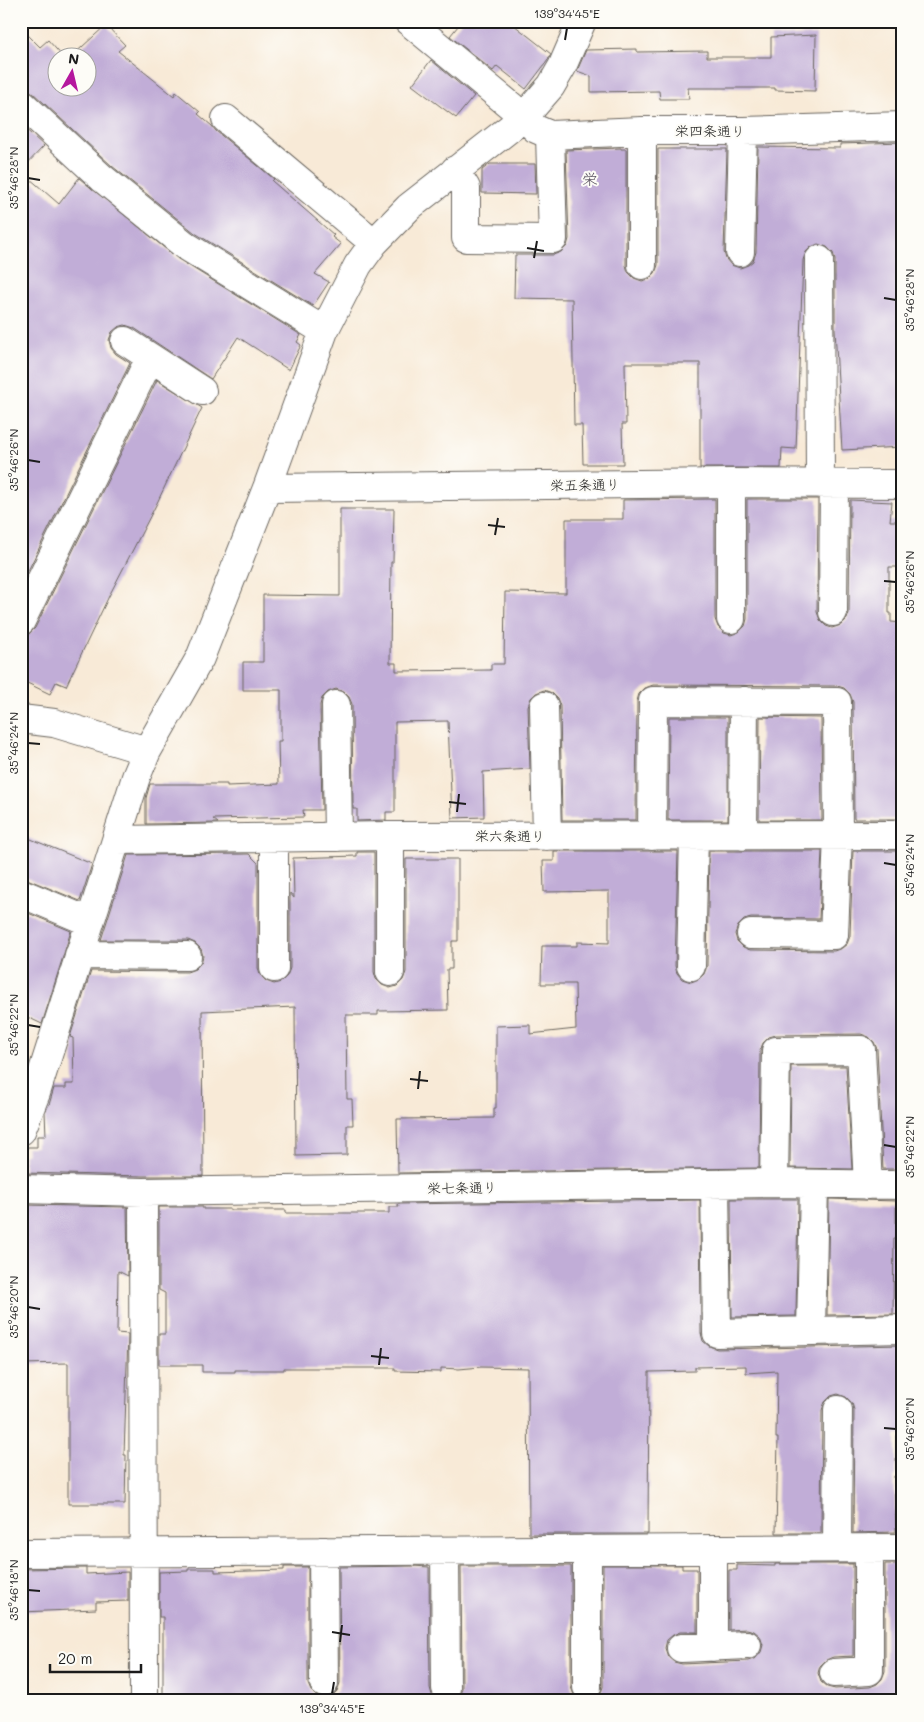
<svg xmlns="http://www.w3.org/2000/svg" width="924" height="1722" viewBox="0 0 924 1722" font-family="Mali,'Klee One',sans-serif">
<style>
.building{fill:#c1add7}
.lines{fill:none;stroke-linecap:round;stroke-linejoin:round}
.minor-casing{stroke:#69645d;stroke-width:30}
.minor{stroke:#fff;stroke-width:28}
.ticks{fill:none;stroke:#1c1c1c;stroke-width:2}
.labels{text-anchor:middle;stroke-width:4;stroke-linejoin:round;paint-order:stroke}
.street-label{font-size:14px;fill:#1c1c1c;stroke:#fdfcf7}
.quarter-label{font-size:16px;fill:#564f5d;stroke:#fdfcf7}
.neatline{fill:none;stroke:#1c1c1c;stroke-width:2}
.ticks-label{font-size:12px;text-anchor:middle;fill:#1c1c1c}
</style>
<rect width="100%" height="100%" fill="#fdfcf7"/>
<filter id="ink" filterUnits="userSpaceOnUse"><feTurbulence type="fractalNoise" baseFrequency=".02" numOctaves="2"/><feDisplacementMap in="SourceGraphic" scale="10" xChannelSelector="R" yChannelSelector="G"/><feConvolveMatrix kernelMatrix="1 2 1 2 8 2 1 2 1" color-interpolation-filters="sRGB"/></filter>
<filter id="wash" filterUnits="userSpaceOnUse"><feTurbulence type="fractalNoise" baseFrequency=".0096" numOctaves="4" result="noise"/><feDisplacementMap in="SourceGraphic" scale="20" xChannelSelector="R" yChannelSelector="G"/><feGaussianBlur stdDeviation="1.12" result="paint"/><feColorMatrix in="noise" values="0 0 0 0 0 0 0 0 0 0 0 0 0 0 0 0 0 1.4 0 .05"/><feComposite in="paint" operator="in"/></filter>
<g filter="url(#wash)">
<rect width="100%" height="100%" fill="#f8ead7"/>
<g id="blocks">
<path class="building" d="M462 21H509L551 54 548 60 526 89 497 66 493 71 450 36Z
M106 25 125 45 118 51 174 96 176 92 200 112 198 114 212 126 216 131 274 179 272 181 334 235 332 237 341 244 315 274 329 282 313 306 195 233 112 166 32 92 21 88V28L40 47 48 40 64 58H58V88H88V58H70Z
M816 35 815 91 775 90V88H688L689 99H660L659 91 591 92V76L577 71 586 50 637 49V52L707 51V57H771V37Z
M431 60 474 96 456 118 412 85Z
M21 125 44 146 21 170Z
M903 142V447L842 450 835 329V260L833 253 827 247 818 244 811 247 806 252 803 260 796 449 782 448 781 468H700V363H625L626 424H622L623 464H583L582 425H574L572 299 514 298 515 255H553L561 252 567 246 569 239 566 150 621 148V149H626V265L628 272 634 278 642 281 649 279 655 273 658 265V149H727L724 252 726 259 731 265 740 268 748 265 753 261 756 252 758 147 840 148V144Z
M490 164H535L536 194 482 193V170Z
M21 171 59 204 79 178 178 259 301 335 297 342 301 345 289 370 238 337 211 379 134 328 125 325 118 327 112 332 109 340 111 348 116 354 130 363 21 585Z
M157 380 202 408 157 503 109 596 66 686 56 682 50 694 21 680V636L29 634 35 628Z
M715 499V619L718 627 724 633 731 635 739 632 745 626 747 619V499H818L817 612 820 620 826 626 832 628 841 625 847 619 849 613 850 500 892 502 890 521H903V567H889V613H891V622L903 623V819H854L853 702 850 694 844 688 837 686 653 685 645 688 639 694 637 701 636 820H562L560 706 557 698 552 693 544 690 536 693 531 698 528 706 530 769 483 772 484 817 452 818 448 721 395 722V812H386V820L357 821V809H353L352 704 349 697 344 692 336 689 328 692 322 698 320 705 322 810H303L304 817 213 819 218 823 146 824V798L150 784H227V786L279 784 278 741H281V690H243V662H263V595L340 596V509H394L393 562H391L390 663H396V671L491 670V664H504L505 592 566 593V519H623V500Z
M669 717H728V820H668Z
M760 717 821 718 822 820H759Z
M21 835 92 864 80 901 27 879 21 878Z
M554 851H678L675 966 677 973 682 979 691 982 699 979 704 974 707 966 709 851H822L819 919 751 918 744 920 738 926 735 934 737 941 743 947 750 950 834 951 842 948 847 944 850 936 853 851H903V1169H883L877 1049 874 1042 869 1037 861 1034 776 1035 769 1037 763 1043 760 1051 759 1168 398 1173 397 1119 494 1118V1108H496V1026L530 1025V1034L576 1029 575 984H541L542 946H577V942L609 943V891L544 892 543 861H554Z
M357 852H374V972L376 979 382 985 390 988 397 986 403 980 406 972V859H458V941H452V969H447L448 1010 378 1011V1015H346L347 1099H352L353 1125H347V1155L296 1156 295 1007 202 1011 203 1176H143L24 1173V1154H27V1147H37V1136H46L45 1112 49 1105 54 1088H66V1084H74L73 1038 70 1037 91 971 187 972 195 969 201 963 203 956 201 949 195 943 188 940H101L128 855 249 854 258 863V968L260 975 266 981 274 984 281 982 287 976 290 968V893L294 898 293 858 357 856Z
M21 910 71 931 42 1024 21 1014Z
M791 1066H846L852 1169 790 1168Z
M731 1199H798L796 1316 732 1317Z
M829 1199 896 1201V1239H894L893 1314 827 1315Z
M700 1200 701 1333 703 1341 709 1346 717 1349 903 1345V1434H897L896 1436V1476H894L896 1532 853 1533 854 1410 852 1403 846 1397 838 1394 831 1396 825 1402 822 1410 821 1533H776L778 1438H776L777 1371 746 1373V1366L695 1367V1371L649 1372 648 1534H529L528 1368 481 1367 459 1369 441 1368V1372L395 1371V1368H284V1370H235V1372H202V1365H159V1334H165V1293L159 1290V1207H203V1209H231V1210H286V1213H389V1207H399L398 1204Z
M24 1205 127 1207 128 1276 118 1271 117 1333 128 1334 124 1455H126L125 1504H68V1363L21 1364V1206H24Z
M775 1564H853V1656L833 1657 826 1660 820 1666 818 1673 821 1682 827 1687 835 1689 870 1687 877 1684 882 1679 885 1671V1564H903V1701H594L600 1695 603 1687V1565H682V1569H697V1632H680L673 1635 667 1640 665 1648 668 1657 674 1662 682 1664 748 1661 756 1658 761 1652 763 1645 760 1636 754 1631 747 1629 729 1630V1570H737V1565L775 1566Z
M413 1566 429 1567 430 1688 432 1695 437 1701H163V1617H159V1572L188 1571V1569H215V1572L284 1570V1567H308V1684L311 1691 316 1696 325 1699 332 1696 337 1691 340 1683 339 1567Z
M461 1566H571V1687L574 1695 580 1701H455L460 1695 462 1688Z
M86 1568V1574L128 1572V1601L96 1602V1609L21 1612V1569Z"/>
</g>
</g>
<g filter="url(#ink)">
<use href="#blocks" fill-opacity="0" stroke="#69645d" stroke-width="1"/>
<g class="lines">
<defs>
<path id="minor" d="M408 21 511 106 536 129 550 135 642 131H743L903 126
M21 103 102 178 186 246 324 331
M226 119 374 243
M455 170 466 188V238L553 239 550 135
M740 252 743 131
M819 260 820 484
M642 265V131
M125 341 202 391
M731 483V619
M267 488 731 483 903 484
M833 612 834 485
M21 621 150 358
M336 705 338 837
M544 706 547 836
M21 719 54 723 147 751
M390 836V972
M652 836 653 701 837 702 838 835 834 935 751 934
M743 836 744 701
M117 840 390 836 903 835
M21 893 90 922
M79 955 187 956
M691 966 694 836
M274 968V838
M21 1131 36 1093 136 777 147 751 200 658 267 488 324 331 358 265 374 243 409 207 523 118 551 86 562 67 582 21
M774 1183 776 1051 861 1050 868 1185
M715 1184 717 1333 903 1329
M21 1189 143 1192 774 1183 903 1185
M143 1192 144 1701
M811 1331 814 1184
M837 1548 838 1410
M713 1549V1647
M323 1551 324 1683
M445 1551 446 1688
M21 1553 903 1548
M681 1648 747 1645
M834 1673 869 1671V1548
M587 1687V1549"/>
</defs>
<use href="#minor" class="minor-casing"/>
<use href="#minor" class="minor"/>
</g>
</g>
<path class="ticks" d="M565 40 567 28M28 178 40 180M527 248 544 251M534 258 537 241M884 298 896 300M28 460 40 462M488 525 505 527M495 535 498 518M884 581 896 582M28 743 40 744M449 802 466 804M457 812 459 794M884 863 896 865M28 1025 40 1027M410 1079 428 1081M418 1089 420 1071M884 1145 896 1147M28 1307 40 1309M371 1356 389 1358M379 1365 381 1348M884 1428 896 1429M28 1590 40 1591M332 1632 350 1635M340 1642 342 1625M332 1694 334 1682"/>
<g class="labels">
<g class="street-label">
<text x="710" y="136">栄四条通り</text>
<text transform="translate(585 485) rotate(-1)" y="5">栄五条通り</text>
<text x="510" y="841">栄六条通り</text>
<text transform="translate(462 1188) rotate(-1)" y="5">栄七条通り</text>
</g>
<g class="quarter-label">
<text x="590" y="185">栄</text>
</g>
</g>
<rect width="924" height="1722" fill="none" stroke="#fdfcf7" stroke-width="55"/>
<g transform="translate(72 72) rotate(8)"><circle r="24" fill="#fdfcf7" stroke="#a3a29f"/>
<path d="M0-4L9 19L0 12L-9 19Z" fill="#b5179e"/>
<text y="-8" font-size="14" font-weight="bold" text-anchor="middle" fill="#1c1c1c">N</text>
</g>
<path d="M50 1664v8h91v-8" fill="none" stroke="#1c1c1c" stroke-width="2.5"/>
<text x="58" y="1664" font-size="15" fill="#1c1c1c" stroke="#fdfcf7" stroke-width="4" paint-order="stroke">20 m</text>
<rect x="28" y="28" width="868" height="1666" class="neatline"/>
<g class="ticks-label">
<text x="567" y="18">139°34'45"E</text>
<text transform="translate(14 178) rotate(-90)" y="4">35°46'28"N</text>
<text transform="translate(910 300) rotate(-90)" y="4">35°46'28"N</text>
<text transform="translate(14 460) rotate(-90)" y="4">35°46'26"N</text>
<text transform="translate(910 582) rotate(-90)" y="4">35°46'26"N</text>
<text transform="translate(14 743) rotate(-90)" y="4">35°46'24"N</text>
<text transform="translate(910 865) rotate(-90)" y="4">35°46'24"N</text>
<text transform="translate(14 1025) rotate(-90)" y="4">35°46'22"N</text>
<text transform="translate(910 1147) rotate(-90)" y="4">35°46'22"N</text>
<text transform="translate(14 1307) rotate(-90)" y="4">35°46'20"N</text>
<text transform="translate(910 1429) rotate(-90)" y="4">35°46'20"N</text>
<text transform="translate(14 1590) rotate(-90)" y="4">35°46'18"N</text>
<text x="332" y="1713">139°34'45"E</text>
</g>
</svg>
